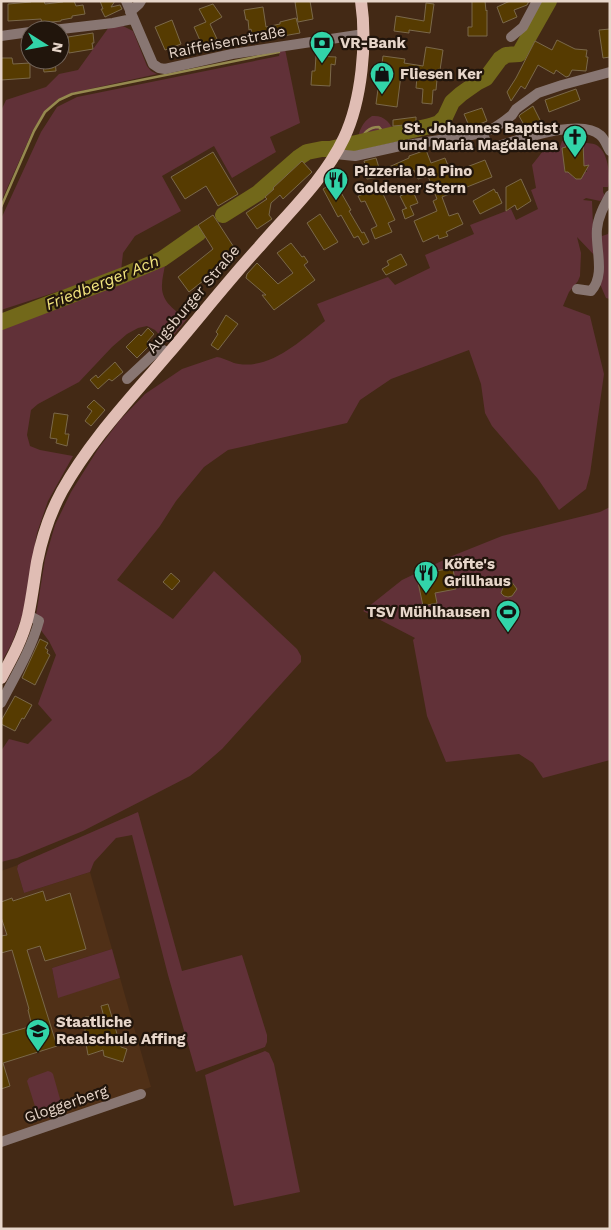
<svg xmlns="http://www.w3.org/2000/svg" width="611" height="1230" viewBox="0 0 611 1230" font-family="'Work Sans',sans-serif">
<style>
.built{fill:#503017}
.green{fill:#613138}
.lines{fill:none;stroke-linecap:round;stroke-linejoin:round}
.stream{stroke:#95894f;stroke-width:2.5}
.river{stroke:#72681a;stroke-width:16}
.building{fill:#563b01;stroke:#7a684a}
.minor{stroke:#887672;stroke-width:10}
.major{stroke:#e0bdb4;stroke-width:12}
.labels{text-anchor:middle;stroke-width:4.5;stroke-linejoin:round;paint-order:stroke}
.street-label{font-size:15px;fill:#e7d6ca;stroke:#21150c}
.poi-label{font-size:15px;font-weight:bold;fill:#e7d6ca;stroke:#21150c;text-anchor:start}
.water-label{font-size:16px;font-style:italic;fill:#f3e67e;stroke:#21150c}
</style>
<rect width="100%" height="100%" fill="#432915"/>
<path class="built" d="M18 865 17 869 24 893 90 872 112 949 52 968 58 997 120 978 151 1087 1 1138V871Z"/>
<path class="green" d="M123 26 133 31 147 66 151 71 157 74 72 93 58 99 45 111 33 130 1 202V111L6 100 46 87 59 74 78 70 109 27Z
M285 49 300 123 270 137 276 152 232 178 214 146 162 176 181 211 135 236 123 253 121 271 1 310V219L41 132 57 107 77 97 279 56 280 50Z
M372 116C385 115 390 123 395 133L357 142C359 131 362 122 372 116Z
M569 140V144H566V147L562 148V152L566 151 568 165H564V172L572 171V176L576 179H581L583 172H587V166H584L583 143C588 143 594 143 598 146 608 153 611 177 608 187H603V192L605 196 600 201 586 198 583 200 592 201 593 225 602 236 608 234 610 228V299L606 298 600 284 595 256 577 237 581 253 580 276 578 281 569 292 563 306 590 316 604 374 590 474 586 489 559 510 538 479 492 426 485 413 481 384 469 350 391 379 360 400 347 423 228 450 204 467 176 501 160 526 117 580 173 619 214 571 297 649 301 656V662L222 749 199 769 190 776 83 831 17 858 1 862V751L9 739 28 744 52 720 38 704 56 655 49 641 40 629 36 615 45 559 55 525 71 492 98 449 120 420 145 394 182 369 217 357C225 358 231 363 239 364 271 369 302 340 325 321L317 304 388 277 395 285 430 268 425 255 474 234 470 225 511 209 516 220 538 209 531 190 536 188 532 165 543 151 560 147 562 141Z
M165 265C164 272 162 278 162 285 161 302 175 310 187 319L167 343 155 330 147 326 138 328 127 334 112 347 79 382 38 404 31 410 27 435 30 446 40 450 73 456 48 501 37 533 23 614 12 643 1 663V328L73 303Z
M610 507V760L543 778 533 763 519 754 446 762 427 716 413 640 415 638 363 611 402 580 452 556 502 536 600 512Z
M138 812 182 971 242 955 267 1035V1042L265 1047 196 1072 168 975 132 835 116 838 94 862 90 872 24 893 17 869 18 865 21 863Z
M112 949 120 978 58 998 52 968Z
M265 1051 269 1053 274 1064 300 1192 234 1206 205 1075Z
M48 1071 51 1072 53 1074 62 1106 58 1115 41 1120 39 1119 27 1081 29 1078Z"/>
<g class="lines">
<path class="stream" d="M359 142C364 133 368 127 379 127L386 136
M1 207 34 131 45 112 59 100 72 94 279 52"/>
<path class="river" d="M223 215 258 193 298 158 307 152 322 149H330L430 126 439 123 445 117 452 102 461 94 478 82 486 78 500 59 506 55 519 54 549 1
M1 322 124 275 162 259 199 233"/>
</g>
<path class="building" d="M30 1H44L45 4 63 2V1H74L76 6 83 5 85 14 72 16V18L61 20V21L42 23 41 19 8 21V4L31 2Z
M100 1H115L111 7 120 5 122 9 105 17 101 9H103Z
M299 1H310L313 19 298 22 295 2Z
M472 1H485L486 11 487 10V36H468V27H472Z
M510 1H529L527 5 514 10 517 17 503 23 497 7Z
M426 3 434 4 430 33 409 30V33L394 31 396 16 424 21Z
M213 4 222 17 210 24 217 39 202 45 194 27 206 22 199 9Z
M263 7 266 27 280 24V22L296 18 300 33 283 36V35L253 39 251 29 249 30 248 20H246L244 10Z
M172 20 181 44 165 50 155 27Z
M610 29V57L603 58 599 30Z
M93 33 94 43H92L93 49 69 53 68 37Z
M557 40 575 49 587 50 586 57H588L586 71 572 70 569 76 566 77 556 70 554 74 538 65 525 89 521 86 511 101 507 92 516 78 535 41 552 50Z
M426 47 443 50 440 70 438 69 436 90H433L432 104 422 103 423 89 416 88 417 77 401 75 397 107 376 104 378 89 381 90 384 71H381L383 56 405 59 404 63 423 66Z
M316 56 336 57 335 65 331 64 330 86 311 85 312 71H315Z
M1 58H12L13 64 30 63V78L1 80Z
M42 60H55L56 71 44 72Z
M576 89 580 100 549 112 545 100Z
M533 106 543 126 527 130 519 116 521 114Z
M482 108 487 121 470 128 464 114Z
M416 117V124L393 126V120Z
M580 139V142L583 143 584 166 589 165 581 179H576L568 172H565L562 148 566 147 565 144H569V140Z
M426 150 431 163 445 158 451 173 485 160 492 177 442 197 449 216 458 213 463 224 446 232 448 236 439 239 438 235 423 242 414 221 437 211 433 201 437 199 428 176 418 179 414 170 406 174 405 173 367 179 366 177 369 176 364 161 376 158 380 171 409 158V156Z
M213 152 238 194 218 206 206 186 185 199 171 177Z
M302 161 312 172 283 199 280 195 271 203 269 215 272 219 257 229 246 213 267 199 265 197 274 189 273 188Z
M521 179 531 201 517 210 515 205 506 211V187Z
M335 182 351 210 349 211 362 233 364 232 369 242 363 245 358 236 354 238 341 215 338 217 323 189Z
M388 184 392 191 383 194 395 220 388 223 392 232 375 239 371 229 377 226 365 201 361 202 358 196Z
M494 189 496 193 497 192 502 203 480 214 473 201Z
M413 191 418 203 410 206 414 215 405 219 402 210 407 208H406L400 196Z
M320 214 338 242 324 250 307 223Z
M213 215 239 255 222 266 189 292 178 277 213 249 198 225Z
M291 243 302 257 304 256 308 262 304 265 315 280 274 310 262 295H266L246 278 247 274 257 263 278 284 293 273 277 253Z
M401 254 407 265 386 275 382 269 389 265 387 261Z
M226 315 238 324 218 350 211 345 218 334 216 332Z
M148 328 154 334 147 342 150 345 137 358 126 347 139 334 141 336Z
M115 362 123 372 112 381 109 379 98 389 90 380 96 375 98 378Z
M94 400 105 410 91 426 85 421 92 411 87 407Z
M54 413 68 415 65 434H69L67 446 56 443 57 439 50 438Z
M453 568 456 589 435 593 437 603 423 606 418 582 426 581 424 573Z
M171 573 180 581 172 590 163 582Z
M511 581 517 589 512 596 508 597 504 596 501 593 505 582Z
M40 639 48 643 45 648 48 650 47 653 50 655 35 685 22 678Z
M15 696 32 705 24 719 22 718 15 731 1 724V721Z
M43 891 46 901 70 893 86 949 45 961 40 946 27 950 57 1046 3 1063 10 1086 1 1089V1035L32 1026 28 1010 29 1009 12 950 1 953V936L7 935 1 917V902L12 898 13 901Z
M108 1004 121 1047 127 1049 123 1062 104 1056 103 1050 88 1055 85 1038V1017H104L101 1006Z"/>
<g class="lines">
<path class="minor" d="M126 1 153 64 159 68 165 69 232 54 364 34
M130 12 139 4 141 1
M53 30 113 23 132 19
M1 36 30 32
M511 37 523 27 537 1
M482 133C485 139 487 146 494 147 517 141 580 117 600 135 605 139 607 146 610 151
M335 154 355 156 400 146 466 136 482 133 494 128 503 122 512 115 516 109 538 93 562 85 610 72
M577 289 591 291C606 275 595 248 597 229 598 217 604 206 610 195
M127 379 157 351 161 349 170 353
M1 703C15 676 31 650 39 621L28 615
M1 1142 141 1094"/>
<path class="major" d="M1 678C12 658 23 638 28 616 32 598 34 580 37 562 42 537 50 513 62 491 91 439 131 398 169 353 199 318 228 281 259 247 289 212 324 180 344 138 362 100 367 42 361 1"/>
</g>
<defs>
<symbol id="bank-pin" viewBox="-11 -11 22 30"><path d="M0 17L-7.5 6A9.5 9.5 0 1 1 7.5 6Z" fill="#32d4a9" stroke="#21150c"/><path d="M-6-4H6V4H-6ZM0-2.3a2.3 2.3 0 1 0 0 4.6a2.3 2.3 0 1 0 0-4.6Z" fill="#111"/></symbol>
<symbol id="shop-pin" viewBox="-11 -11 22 30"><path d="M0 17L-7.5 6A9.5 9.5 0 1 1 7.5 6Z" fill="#32d4a9" stroke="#21150c"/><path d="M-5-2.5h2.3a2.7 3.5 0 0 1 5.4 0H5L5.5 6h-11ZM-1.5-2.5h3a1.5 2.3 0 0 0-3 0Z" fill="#111"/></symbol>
<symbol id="church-pin" viewBox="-11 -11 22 30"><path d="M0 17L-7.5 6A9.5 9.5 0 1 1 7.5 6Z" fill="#32d4a9" stroke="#21150c"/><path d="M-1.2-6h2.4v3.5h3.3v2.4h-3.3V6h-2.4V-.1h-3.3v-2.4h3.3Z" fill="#111"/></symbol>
<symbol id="restaurant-pin" viewBox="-11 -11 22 30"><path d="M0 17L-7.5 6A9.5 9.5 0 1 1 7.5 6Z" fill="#32d4a9" stroke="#21150c"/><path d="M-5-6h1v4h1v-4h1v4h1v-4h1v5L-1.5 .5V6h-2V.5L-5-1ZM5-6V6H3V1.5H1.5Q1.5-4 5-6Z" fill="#111"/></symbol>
<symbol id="stadium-pin" viewBox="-11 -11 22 30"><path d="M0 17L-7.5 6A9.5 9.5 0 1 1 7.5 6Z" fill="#32d4a9" stroke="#21150c"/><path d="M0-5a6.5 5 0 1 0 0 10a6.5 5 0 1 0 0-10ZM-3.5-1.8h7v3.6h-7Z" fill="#111"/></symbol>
<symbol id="school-pin" viewBox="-11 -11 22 30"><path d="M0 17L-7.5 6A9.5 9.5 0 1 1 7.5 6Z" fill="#32d4a9" stroke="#21150c"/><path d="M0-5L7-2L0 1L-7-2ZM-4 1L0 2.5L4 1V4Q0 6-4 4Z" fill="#111"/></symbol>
</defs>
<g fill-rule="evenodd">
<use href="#bank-pin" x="308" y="29" width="28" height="38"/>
<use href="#shop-pin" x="368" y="60" width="28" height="38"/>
<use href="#church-pin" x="561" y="123" width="28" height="38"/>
<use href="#restaurant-pin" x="322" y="166" width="28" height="38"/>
<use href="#restaurant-pin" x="412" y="559" width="28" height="38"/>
<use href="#stadium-pin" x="494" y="598" width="28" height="38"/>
<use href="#school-pin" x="24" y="1017" width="28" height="38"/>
</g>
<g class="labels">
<g class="street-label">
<text transform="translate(227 42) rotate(-11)" y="5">Raiffeisenstraße</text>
<text transform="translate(193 299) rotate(-50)" y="5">Augsburger Straße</text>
<text transform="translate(66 1104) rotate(-19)" y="5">Gloggerberg</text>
</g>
<g class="poi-label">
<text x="340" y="48">VR-Bank</text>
<text x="400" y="79">Fliesen Ker</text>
<text x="558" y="133" text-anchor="end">St. Johannes Baptist<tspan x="558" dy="17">und Maria Magdalena</tspan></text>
<text x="354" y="176">Pizzeria Da Pino<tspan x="354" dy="17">Goldener Stern</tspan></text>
<text x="444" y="569">Köfte's<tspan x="444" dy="17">Grillhaus</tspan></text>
<text x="490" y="617" text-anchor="end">TSV Mühlhausen</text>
<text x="56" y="1027">Staatliche<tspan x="56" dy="17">Realschule Affing</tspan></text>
</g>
<g class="water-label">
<text transform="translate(102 282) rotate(-22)" y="6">Friedberger Ach</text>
</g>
</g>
<rect width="611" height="1230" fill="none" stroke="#e7d6ca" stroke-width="5"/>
<g transform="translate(45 45) rotate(101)"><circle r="24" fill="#21150c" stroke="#706258"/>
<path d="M0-4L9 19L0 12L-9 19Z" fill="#32d4a9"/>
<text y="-8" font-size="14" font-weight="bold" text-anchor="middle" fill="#e7d6ca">N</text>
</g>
</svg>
